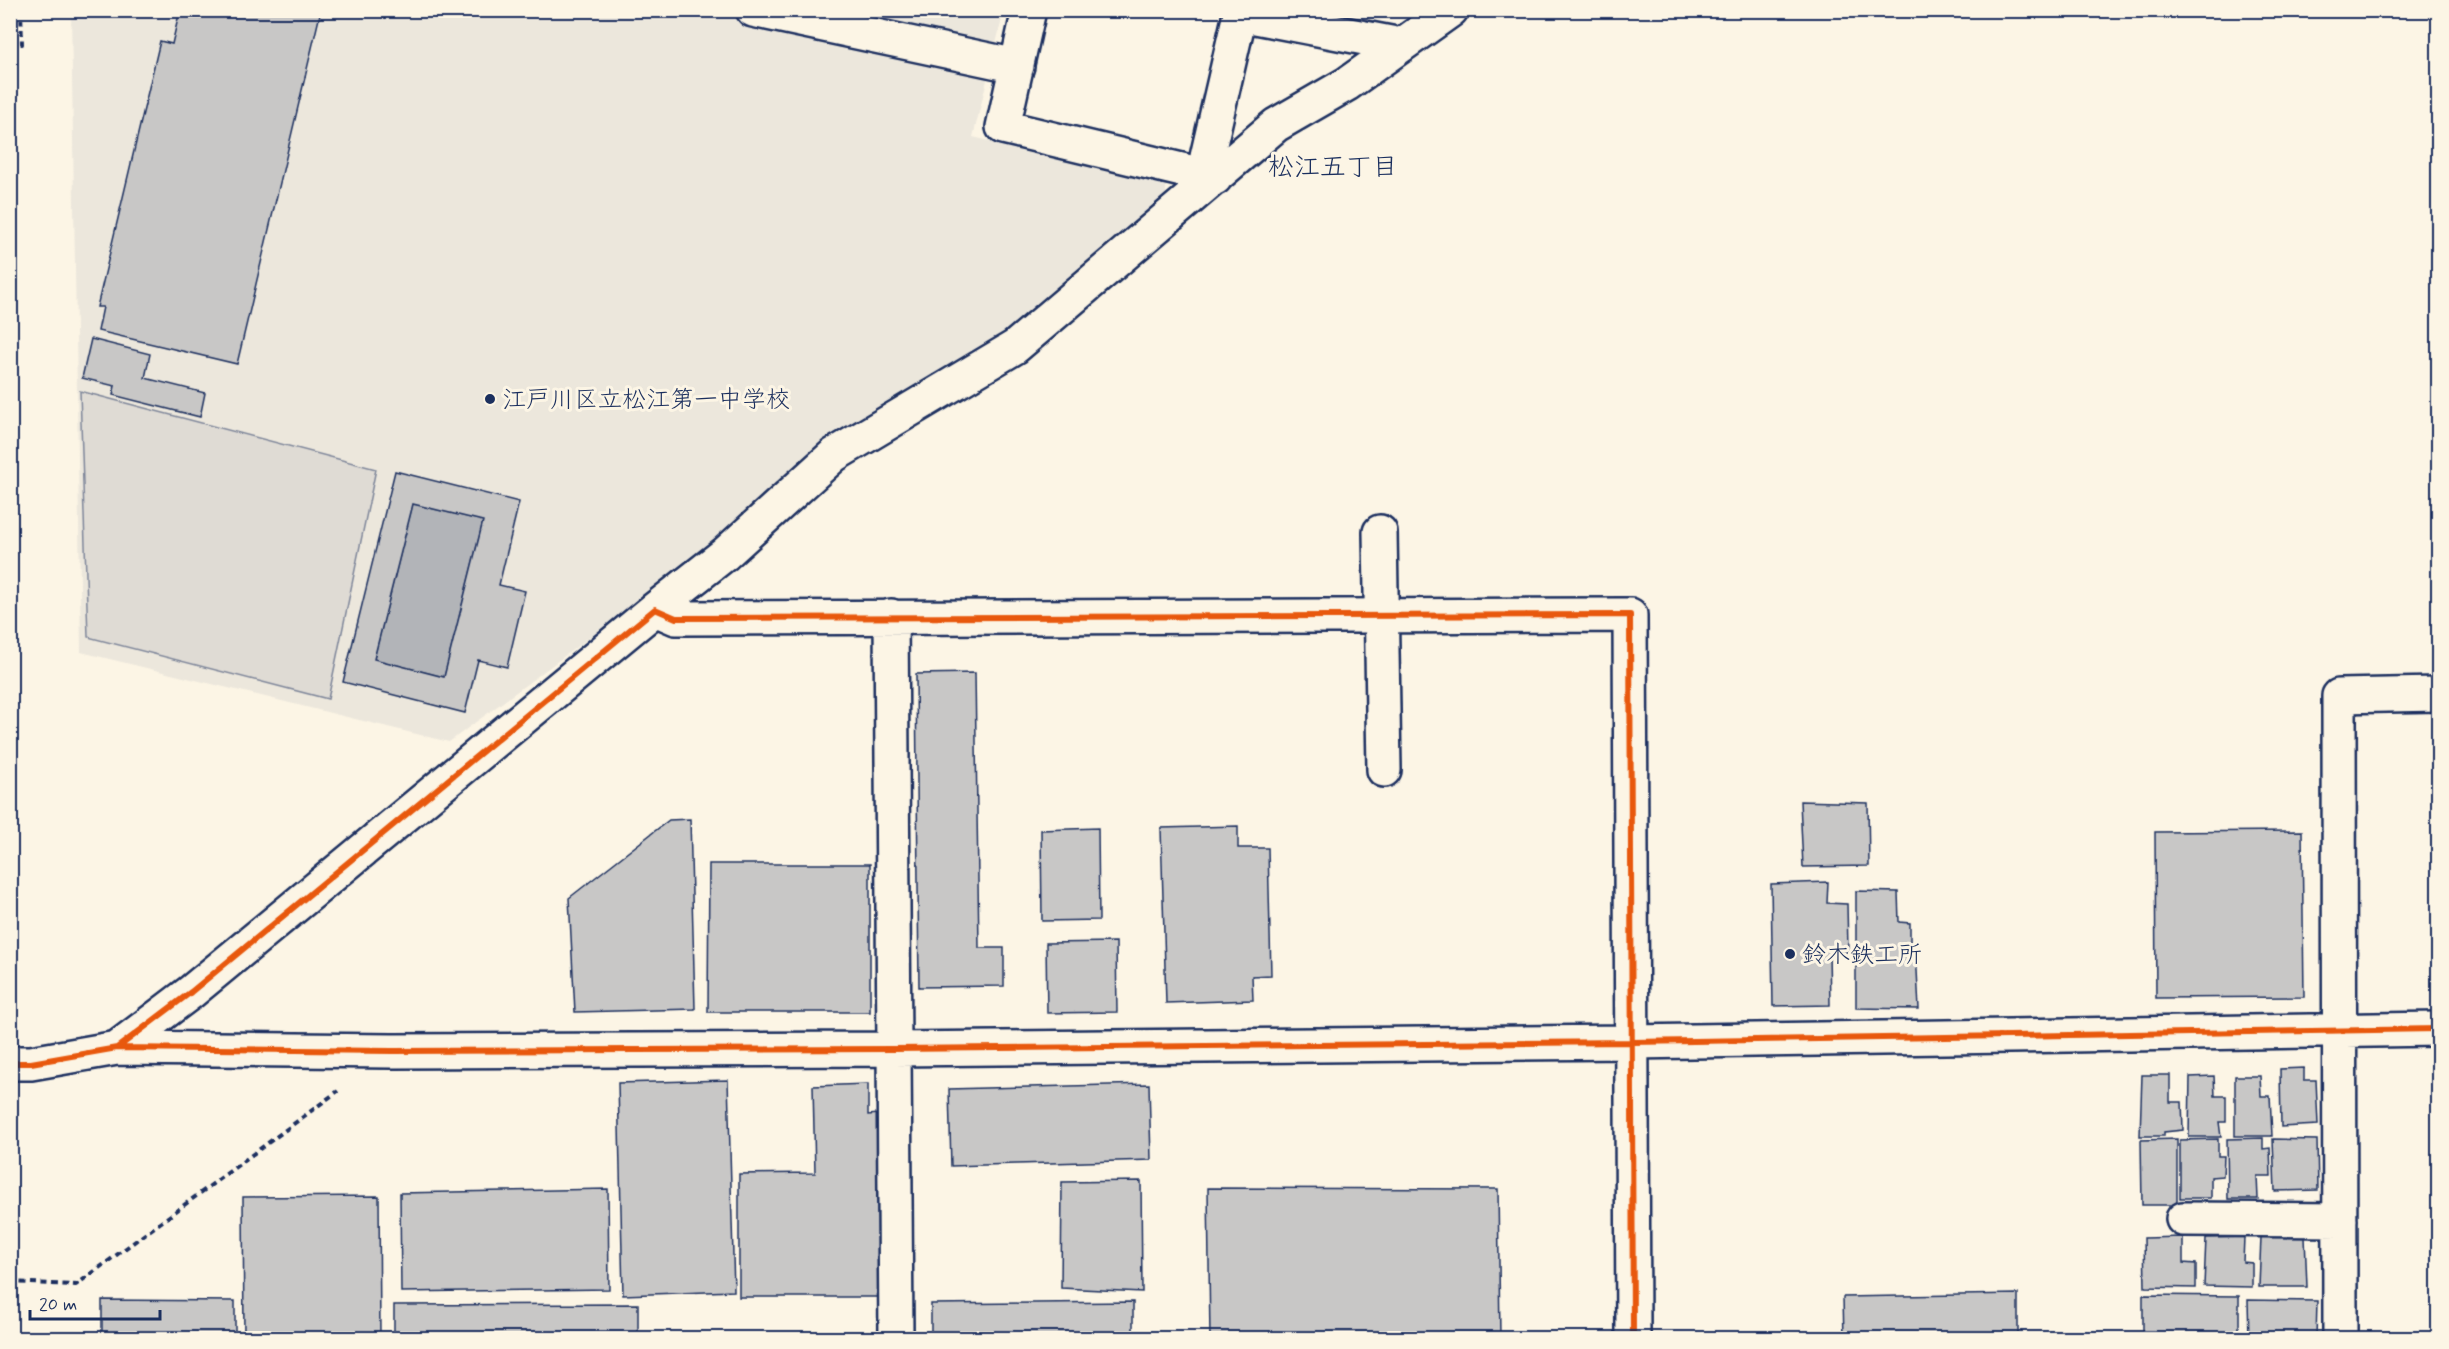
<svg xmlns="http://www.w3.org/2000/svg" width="2449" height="1349" viewBox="0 0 2449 1349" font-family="Mynerve,'Klee One',sans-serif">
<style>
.built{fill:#ece7dc}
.green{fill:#dfdbd4;stroke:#7d8599;stroke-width:1.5}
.water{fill:#b2b4b8;stroke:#767f94;stroke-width:1.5}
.building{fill:#c8c7c6;stroke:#1b2f5e;stroke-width:1.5;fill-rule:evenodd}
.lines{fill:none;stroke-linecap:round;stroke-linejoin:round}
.minor-casing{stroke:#1b2f5e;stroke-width:38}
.path{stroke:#1b2f5e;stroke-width:4;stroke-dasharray:6 4.5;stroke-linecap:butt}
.minor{stroke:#fcf5e5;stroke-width:33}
.cycleway-casing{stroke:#fcf5e5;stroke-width:10}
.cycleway{stroke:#e8590c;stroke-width:6}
.poi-dot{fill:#1b2f5e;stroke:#fcf5e5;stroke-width:2}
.labels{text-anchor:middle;stroke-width:6;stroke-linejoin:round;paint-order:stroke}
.poi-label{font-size:24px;fill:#1b2f5e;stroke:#fcf5e5;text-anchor:start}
.neighbourhood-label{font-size:26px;fill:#1b2f5e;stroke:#fcf5e5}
</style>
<rect width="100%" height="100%" fill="#fcf5e5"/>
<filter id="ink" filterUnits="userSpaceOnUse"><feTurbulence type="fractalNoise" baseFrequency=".0167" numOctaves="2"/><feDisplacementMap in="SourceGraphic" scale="12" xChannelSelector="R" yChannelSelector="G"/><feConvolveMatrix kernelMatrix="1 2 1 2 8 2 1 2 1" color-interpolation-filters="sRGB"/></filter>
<g filter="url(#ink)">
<path class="built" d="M71 11H1004L973 137 1166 184V200L1007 335 800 462 715 544 449 742 81 652Z"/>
<path class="green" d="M80 391 376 469 328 699 88 637Z"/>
<path class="water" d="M413 504 483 521 444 677 374 659Z"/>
<path class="building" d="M180 10H321L237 364 98 331 103 307H97L160 41 172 44Z
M91 339 150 354 145 378 205 393 200 417 113 395 115 386 82 378Z
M395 471 519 502 499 585 525 591 507 667 478 660 465 713 343 682ZM413 504 483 521 444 677 374 659Z
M975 673 979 948H1004V986L919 987 916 674Z
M1800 801 1868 803 1869 866 1803 867Z
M690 819 695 1009 575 1012 569 898 669 820Z
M1238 826V848H1268L1271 975 1252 976 1253 1000 1166 1003 1161 828Z
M1098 828 1099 920 1042 921 1041 830Z
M2302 831 2304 997 2156 998 2155 832Z
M709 864H870V1012H708Z
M1828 882 1827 903 1847 904 1848 952 1829 953 1830 1005 1773 1006 1771 884Z
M1856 891 1898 892 1899 922 1910 923V950L1916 951 1919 1009 1856 1008Z
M1116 942 1117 1012 1047 1013 1046 943Z
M2304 1068V1080H2316L2318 1125 2281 1127 2280 1069Z
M2142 1075H2170V1102H2182L2183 1130 2164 1132V1136H2140Z
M2214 1076 2215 1096H2226V1122H2219L2221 1137H2189L2190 1077Z
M2235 1076H2260L2261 1096H2270L2272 1136H2235Z
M728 1080 734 1291 623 1295 618 1083Z
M868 1084V1115L879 1114 882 1297H739V1174L815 1173 813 1086Z
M1149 1084 1151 1160 951 1166 949 1089Z
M2263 1138V1149L2270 1148 2271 1176H2257L2258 1199H2228L2227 1139Z
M2177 1139V1205H2142L2141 1140Z
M2218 1139V1156H2224L2223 1176 2211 1177V1198H2180V1140Z
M2273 1139 2317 1140 2318 1190 2275 1191Z
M1141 1181 1142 1292 1061 1288 1062 1182Z
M1208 1188 1498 1189 1500 1338H1210Z
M608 1189 609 1289 401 1292 400 1193Z
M379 1196 380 1338H244L243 1197Z
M2183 1237V1263L2196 1264V1288L2145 1287 2144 1238Z
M2244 1237 2243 1262 2252 1263V1287L2204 1286 2206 1238Z
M2261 1237H2305L2307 1287H2259Z
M2018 1294V1338H1844L1843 1297Z
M2143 1295 2239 1296V1338H2143Z
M102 1300 235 1301V1338H102Z
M2248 1300 2317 1301 2316 1338H2249Z
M1133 1302V1338H931V1304Z
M638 1304V1338H394V1305Z"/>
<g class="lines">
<defs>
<path id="minor" d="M753 10 1017 66
M1029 10 1003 127 1215 178
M1215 178 1207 157 1240 14 1401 45
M1380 532 1384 770
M655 609 725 554 834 455 1015 347 1276 125 1347 84 1451 10
M891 616 896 1338
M117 1048 191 992 655 609 676 618 1630 615 1633 1338
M10 1063H31L117 1048 392 1051 894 1049 1632 1042 2438 1029
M2183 1219 2340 1220
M2340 1338 2339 696 2438 694"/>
</defs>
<use href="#minor" class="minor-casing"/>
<path class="path" d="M10 45 22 44 21 10
M10 1282 76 1285 338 1091"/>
<use href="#minor" class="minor"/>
<defs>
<path id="cycleway" d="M117 1048 191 992 655 609 676 618 1630 615 1633 1338
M10 1063H31L117 1048 392 1051 894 1049 1632 1042 2438 1029"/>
</defs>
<use href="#cycleway" class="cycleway-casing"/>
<use href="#cycleway" class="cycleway"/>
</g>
</g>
<g class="poi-dot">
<circle cx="490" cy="399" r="6"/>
<circle cx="1790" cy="954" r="6"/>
</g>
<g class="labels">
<g class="poi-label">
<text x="502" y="407">江戸川区立松江第一中学校</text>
<text x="1802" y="962">鈴木鉄工所</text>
</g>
<g class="neighbourhood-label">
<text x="1333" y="175">松江五丁目</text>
</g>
</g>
<rect width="2449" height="1349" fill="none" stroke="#fcf5e5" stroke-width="36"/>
<rect x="18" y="18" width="2413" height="1313" fill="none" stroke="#1b2f5e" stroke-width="2" filter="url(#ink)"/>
<path d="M30 1310v9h130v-9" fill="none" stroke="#1b2f5e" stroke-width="3"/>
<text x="39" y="1310" font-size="18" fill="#1b2f5e" stroke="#fcf5e5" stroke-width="4.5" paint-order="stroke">20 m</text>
</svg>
